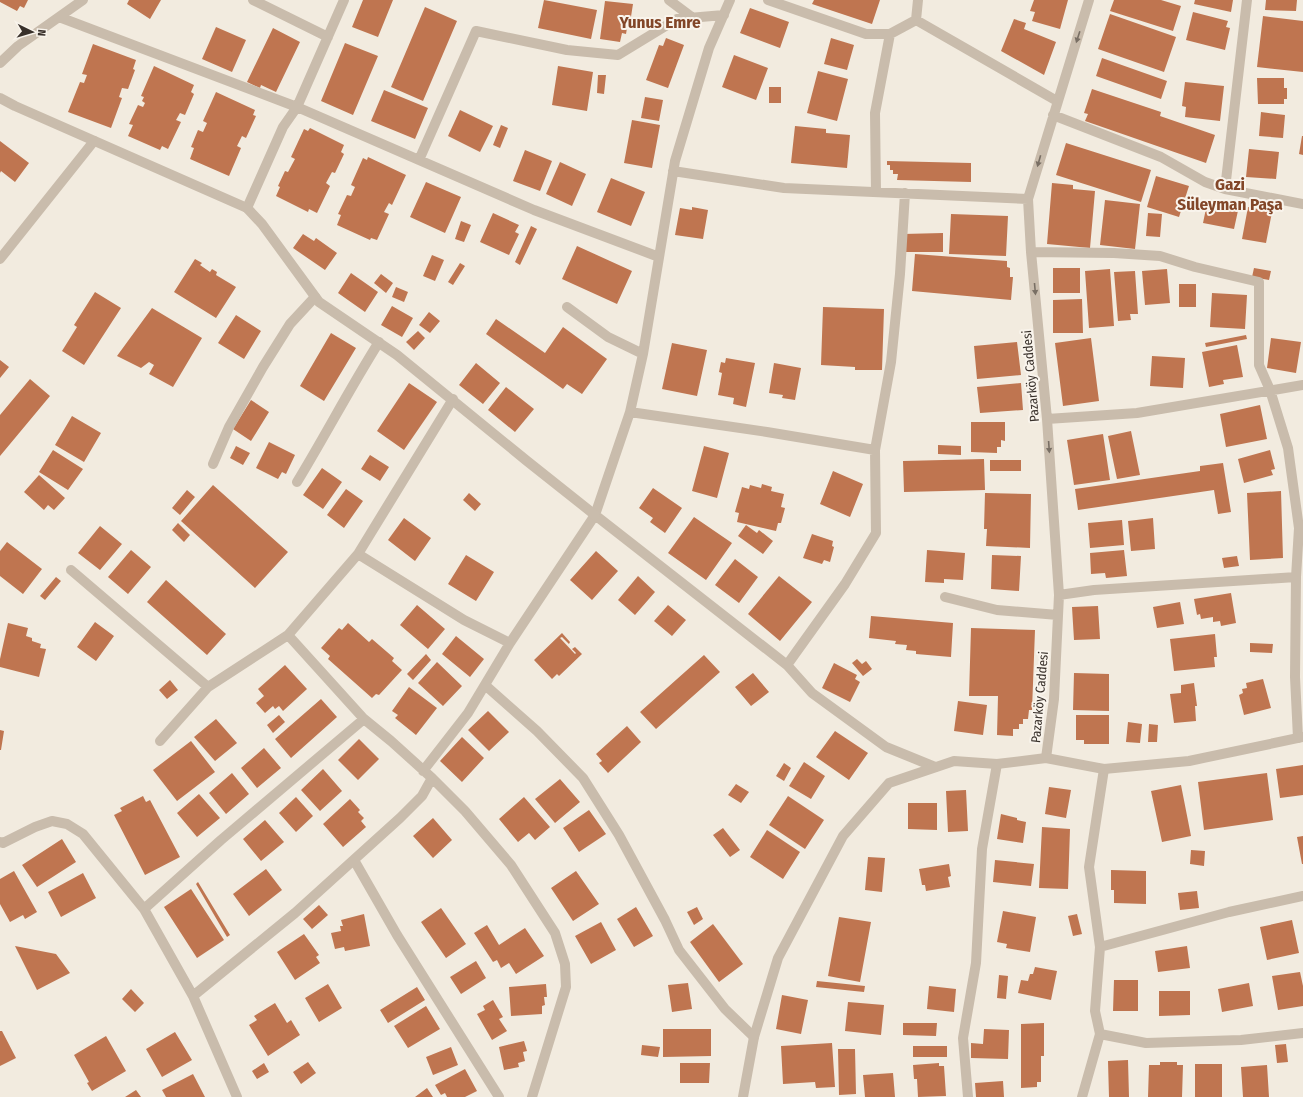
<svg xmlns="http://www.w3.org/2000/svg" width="1303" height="1097" viewBox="0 0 1303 1097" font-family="'Fira Sans Condensed',sans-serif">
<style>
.building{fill:#bf7550}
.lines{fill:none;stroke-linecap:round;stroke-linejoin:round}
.minor{stroke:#c9bcac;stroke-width:10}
.tertiary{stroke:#c9bcac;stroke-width:10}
.oneway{fill:#796f64}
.labels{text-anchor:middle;stroke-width:4;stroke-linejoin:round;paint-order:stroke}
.street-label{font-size:13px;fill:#38302a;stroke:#f9f4ec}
.district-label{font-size:17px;font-weight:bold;fill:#824628;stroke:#f9f4ec}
</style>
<rect width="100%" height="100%" fill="#f2ebdf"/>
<path class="building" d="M0 0H28L24 8 20 6 17 11 0 2Z
M129 0H161L150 19 127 4Z
M363 0H393L378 37 352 27Z
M544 0 597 10 591 39 538 28Z
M814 0H880L872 24 812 4Z
M1034 0H1068L1060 29 1032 21 1035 12 1030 11Z
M1114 0H1161L1181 6 1173 31 1110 11Z
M1195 0H1233L1231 12 1194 4Z
M1266 0H1297L1296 11 1265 10Z
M605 1 633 4 630 23 628 22 626 34 622 33 620 42 600 39Z
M425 7 457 21 423 101 391 87Z
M750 8 789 22 780 48 740 33Z
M1193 12 1228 21 1226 27 1230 28 1225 50 1186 40Z
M1110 14 1176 37 1164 72 1098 49Z
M1263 16 1303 21V72L1257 67Z
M1014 19 1026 23 1024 29 1056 42 1044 75 1001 51Z
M216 27 246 40 232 72 202 59Z
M273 28 300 42 276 92 261 85 260 88 247 82Z
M666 38 684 45 668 88 646 80 659 45 663 46Z
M831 38 854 45 847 70 824 64Z
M345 43 378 56 353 115 321 101Z
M93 44 136 60 133 69 135 70 128 89 122 88 119 97 122 98 111 128 68 112 80 82 84 83 87 75 82 74Z
M734 55 768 68 756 100 722 87Z
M1102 58 1167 81 1161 99 1096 76Z
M154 66 194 85 191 92 194 94 185 115 180 113 176 120 181 122 168 149 162 146 160 150 128 136 133 125 129 124 138 105 143 107 145 103 142 101 144 97 141 96Z
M558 66 593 72 587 111 552 105Z
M818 71 848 79 837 121 807 113Z
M598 75H606L604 94 597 93Z
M1257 78H1284V88H1287V99H1284V104H1258Z
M1185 82 1224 86 1220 121 1185 117 1186 107 1182 106Z
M769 87H781V103H769Z
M1092 89 1161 112 1160 116 1215 135 1206 163 1085 121 1088 114 1084 113Z
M384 90 428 108 415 139 371 121Z
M216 92 255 110 253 115 256 116 246 138 242 136 237 146 241 148 229 176 190 159 194 148 191 147 198 130 203 132 207 123 203 121Z
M645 97 663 100 659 121 641 118Z
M460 110 493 126 480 152 448 136Z
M1261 112 1285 115 1283 138 1259 136Z
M632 120 660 125 652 168 624 163Z
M501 125 508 128 500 148 493 145Z
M795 126 826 129V133L850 135 847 168 791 163Z
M310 128 344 145 341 152 344 154 335 173 332 172 326 183 330 186 317 213 309 209 308 212 276 196 280 187 278 186 285 171 288 172 295 159 291 157 304 129 308 131Z
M1302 136H1303V155L1299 154Z
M0 141 29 163 15 182 1 171 0 173Z
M1066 143 1151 170 1141 202 1056 175Z
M1249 149 1279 152 1276 179 1246 177Z
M525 150 552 161 540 191 513 181Z
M368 157 406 175 392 205 389 203 384 212 389 214 377 240 371 238 370 240 337 225 341 215 338 214 347 195 351 196 355 187 351 185 363 158 367 160Z
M887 161 971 163V182L897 180 898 174H893V170H890V165H887Z
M560 162 586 174 572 206 546 194Z
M1156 176 1189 186 1179 217 1147 207Z
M611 178 645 192 631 226 597 212Z
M426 182 461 197 445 233 410 217Z
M1052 183 1073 185V189L1095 191 1090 248 1047 244Z
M1208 199 1239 206 1234 229 1203 223Z
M1105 200 1140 204 1135 249 1100 245Z
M692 207 708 210 703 239 675 235 680 208 692 210Z
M1248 207 1272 212 1266 243 1242 239Z
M493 213 519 225 515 232 519 234 509 255 480 242Z
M1148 213 1162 214 1160 237 1146 236Z
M951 214 1008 216 1006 256 949 254Z
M461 221 471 225 464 242 455 239Z
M531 226 537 229 520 265 515 262Z
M943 233V252H904L903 234Z
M303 234 314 241 316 238 337 253 325 270 293 248Z
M577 246 632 271 617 304 562 279Z
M915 254 1007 261V267L1010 268V277H1013L1011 300 912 291Z
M432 255 444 260 435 281 423 276Z
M195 259 202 263 200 265 210 272 212 269 217 272 216 275 236 287 216 318 174 292Z
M460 263 465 266 453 285 448 282Z
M1053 268H1080V293H1053Z
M1254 268 1271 271 1269 280 1252 277Z
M1110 269 1114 326 1089 328 1085 271Z
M1167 269 1170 303 1145 305 1142 271Z
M1135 271 1138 314H1130L1131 320 1118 321 1114 272Z
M351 273 378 292 365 312 338 293Z
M381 274 393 283 386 293 374 283Z
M1179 284H1196V307H1179Z
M396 287 408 292 404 302 392 297Z
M95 292 121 308 84 365 62 351 77 327 74 325Z
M1212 293 1247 295 1245 329 1210 327Z
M1082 299 1083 333H1053V300Z
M392 306 413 318 402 337 381 325Z
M823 307 884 309 882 370H855V367L821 365Z
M152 308 202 338 173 387 149 374 154 365 149 362 141 368 117 356Z
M429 312 440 321 430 333 419 325Z
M236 315 261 331 244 359 218 343Z
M496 319 545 353 563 327 607 359 582 394 567 384 563 389 486 334Z
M418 331 425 338 414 350 406 342Z
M331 333 356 348 324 401 300 386Z
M1246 335 1247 339 1206 347 1205 343Z
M1091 338 1099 401 1063 406 1055 343Z
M1271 338 1301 342 1296 373 1267 368Z
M1017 342 1021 375 977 379 974 346Z
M672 343 707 350 697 396 662 389Z
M1237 345 1243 377 1223 380 1224 384 1209 387 1202 352Z
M1152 356 1185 358 1183 388 1150 386Z
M726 358 755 363 746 407 733 404 734 398 718 395 722 373 719 372 721 362 725 363Z
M0 360 9 367 0 378Z
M476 363 500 383 483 404 459 385Z
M774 363 801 368 795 400 782 398 783 395 769 393Z
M30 379 50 396 0 456V415Z
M409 383 437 402 404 450 377 431Z
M1021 383 1023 410 980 413 977 387Z
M506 387 534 409 515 432 488 410Z
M251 400 269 412 251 441 233 429Z
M1260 405 1267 439 1226 447 1220 414Z
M72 416 101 433 84 462 55 445Z
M971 422H1005V441L1001 440V447H997V453L971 452Z
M1131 431 1140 475 1117 479 1108 436Z
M1103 434 1110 480 1074 485 1067 440Z
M269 442 295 455 286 474 282 472 278 479 256 468Z
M938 445 961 446V455L938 454Z
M236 446 250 453 243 465 230 458Z
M704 446 729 453 717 498 692 491Z
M53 450 83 469 68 490 39 472Z
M1270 450 1275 469 1271 470 1273 475 1244 483 1238 459Z
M370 455 389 467 380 481 361 469Z
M984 459 985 490 904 492 903 461Z
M990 460H1021V471H990Z
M1223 463 1231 512 1218 514 1214 490 1078 510 1075 489 1200 471V466Z
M322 468 342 482 323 509 303 495Z
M833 471 863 484 850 517 820 504Z
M39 475 65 498 54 510 48 505 44 510 24 492Z
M762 484 772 487 771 491 784 494 781 507 785 508 781 523H778L776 531 737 522 739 513 735 512 742 487 749 489 750 485 761 488Z
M213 485 288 552 255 588 181 521Z
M653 488 682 508 665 533 650 522 653 518 639 508Z
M346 489 363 501 344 528 327 515Z
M187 490 195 497 180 515 172 508Z
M1281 491 1283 558 1250 560 1247 493Z
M469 493 481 504 475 511 463 500Z
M985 493 1031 494 1030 548 986 546 987 529H984Z
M694 517 732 543 706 580 668 553Z
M404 518 431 538 415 561 388 540Z
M1153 518 1155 549 1131 551 1128 521Z
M1122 520 1124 545 1090 548 1088 523Z
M178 523 190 535 184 542 172 530Z
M746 525 757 533 759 530 773 541 763 554 738 536Z
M100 526 122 544 100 570 78 553Z
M812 534 833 541 832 546 834 547 830 562 824 560 822 564 803 558Z
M7 542 42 569 23 594 0 576V551Z
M131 550 151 567 128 594 108 577Z
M927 550 965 553 963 580 944 579V583L925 582Z
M1124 550 1127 576 1106 578 1105 573 1091 574 1090 553Z
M596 551 618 571 592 600 570 580Z
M466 555 494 572 476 601 448 584Z
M992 555 1021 556 1019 591 991 589Z
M1237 556 1239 566 1224 568 1222 558Z
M735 559 758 577 739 603 715 585Z
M638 576 655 592 635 615 618 600Z
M779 576 812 602 780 641 748 614Z
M56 577 61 581 45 600 40 596Z
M166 580 226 634 207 655 147 602Z
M1231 593 1236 623 1221 626 1220 621 1213 622V617L1201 619 1200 614 1197 615 1194 599Z
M1180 602 1184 624 1157 628 1153 607Z
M417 605 445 629 428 649 400 625Z
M668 605 686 620 672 636 654 621Z
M1098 606 1100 639 1074 640 1072 607Z
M871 616 953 623 951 657 916 654V651L906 650 907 645 895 644 896 641 869 638Z
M95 622 114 636 96 661 77 647Z
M8 623 28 628 26 636 32 638V641L41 644 40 648 46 649 39 677 0 667V659Z
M348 623 369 642 372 639 394 658 392 661 402 670 379 695 376 694 372 698 328 659 330 656 321 648 339 628 342 630Z
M971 628 1035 630 1032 710H1029L1028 719H1023V724H1019V729H1013V736L997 735 998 696H969Z
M562 633 570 642 569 644 562 637 560 638 575 654 576 653 572 649 575 647 582 654 559 676 557 674 552 679 534 660Z
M1215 634 1217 657H1214L1215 667 1174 671 1170 639Z
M456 636 484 659 470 677 442 654Z
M1250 643 1273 644 1272 653 1250 652Z
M426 654 431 660 413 680 407 674Z
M704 655 720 672 656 729 640 712Z
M857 659 862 664 866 661 872 669 863 676 852 663Z
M437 662 462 686 443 706 418 683Z
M834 663 857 675 855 679 860 682 850 702 822 688Z
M285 665 307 689 283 711 279 706 275 709 273 706 265 713 256 703 264 696 258 689Z
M753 673 769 692 751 706 735 687Z
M1074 673 1109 674V711L1073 710Z
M1263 679 1271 708 1244 715 1239 695 1243 693 1242 689 1247 688 1246 683Z
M170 680 178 690 167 699 159 690Z
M1194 683 1197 706H1195L1196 721 1174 723 1170 694 1181 693V685Z
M409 687 437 708 416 735 395 718 398 715 392 711Z
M321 699 337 717 291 758 275 739Z
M958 701 987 705 983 735 954 731Z
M488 711 509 732 489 751 468 730Z
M279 715 285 722 273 733 267 725Z
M1076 715H1109V744H1084V740H1076Z
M216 719 237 743 215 761 194 737Z
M1128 722 1142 724 1140 743 1126 742Z
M1149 724 1158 725 1157 742H1148Z
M627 726 641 742 608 773 599 763 602 761 596 754Z
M0 730 4 731 1 750H0Z
M835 731 868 753 849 780 816 757Z
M462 737 484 758 462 782 440 761Z
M359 739 379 759 358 780 338 760Z
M191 741 215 772 177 801 153 770Z
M264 748 281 768 257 788 241 768Z
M804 762 825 776 811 799 789 786Z
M784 763 791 768 784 781 776 776Z
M1303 765V795L1280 798 1276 769Z
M323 769 342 791 320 811 301 790Z
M232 773 249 794 226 814 209 793Z
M1267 773 1273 820 1204 830 1198 782Z
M560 779 580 802 555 823 535 799Z
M736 784 749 792 741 803 728 795Z
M1181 785 1191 836 1162 842 1151 791Z
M1049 787 1071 790 1066 818 1045 814Z
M966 790 968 831 948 832 946 791Z
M199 794 220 818 197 837 177 813Z
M143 796 146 802 150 800 180 857 145 875 114 815 122 811 120 808Z
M788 796 824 820 805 849 769 825Z
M296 797 313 816 296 832 279 813Z
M524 797 550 827 535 840 529 833 518 842 499 819Z
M350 799 360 810 358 812 364 818 361 821 366 827 343 847 323 824Z
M908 803H937V830L908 829Z
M589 810 606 834 579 852 563 828Z
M1001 814 1017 818V820L1026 822 1023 843 997 839Z
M433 818 452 840 433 858 413 836Z
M265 820 284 842 261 861 243 839Z
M1042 827 1070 829 1068 889 1039 888Z
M723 828 740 850 730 857 713 835Z
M767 830 800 852 783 879 750 857Z
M1303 836V864H1302L1297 837Z
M62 839 76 862 37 887 22 865Z
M1191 850 1205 851 1204 866 1190 864Z
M868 857 885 858 882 892 865 890Z
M995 860 1034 864 1031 886 993 882Z
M949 864 951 876 948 877 950 887 926 891 925 885H922L919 869Z
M266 869 282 890 249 916 233 894Z
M1111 870 1146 871V904L1114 903V890H1111Z
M14 871 37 912 25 919 23 915 10 922 0 904V879Z
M576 871 599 904 573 921 551 888Z
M83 873 96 898 61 917 48 892Z
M198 882 230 935 227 937 196 884Z
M191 889 224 940 197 958 164 907Z
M1197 891 1199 908 1180 910 1178 893Z
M319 905 328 915 312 929 303 919Z
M636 907 653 936 634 947 617 919Z
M697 907 703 919 694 925 687 912Z
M441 908 466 944 446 958 421 922Z
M1003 911 1036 917 1030 952 1006 948 1007 944 997 942Z
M364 914 370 946 345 951 344 947 335 949 331 933 341 931 340 926H343L341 920Z
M1077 914 1082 934 1073 936 1068 916Z
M839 917 871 922 860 982 828 976Z
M1292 920 1299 953 1267 960 1260 927Z
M601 922 616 950 591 964 575 936Z
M713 924 743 964 719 982 690 942Z
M487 925 499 945 525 928 544 956 516 974 509 963 501 968 497 960 493 962 474 933Z
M304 934 319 955 316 957 320 963 295 980 277 952Z
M15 946 56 954 70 973 37 990Z
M1187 946 1190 968 1158 972 1155 951Z
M476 961 486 978 461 994 450 977Z
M1035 967 1057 971 1051 1000 1018 993 1021 980 1028 981 1030 974H1033Z
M1300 972 1303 986V1006L1278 1010 1272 976Z
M999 975 1008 976 1006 999 997 998Z
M1114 980H1138V1011H1113Z
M817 981 865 986 864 992 816 987Z
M688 983 692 1009 672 1012 668 985Z
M1249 983 1253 1006 1222 1012 1218 989Z
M328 984 342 1008 319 1022 305 998Z
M546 984 547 997H544L545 1005 542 1006V1014L511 1016 509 987Z
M929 986 956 989 954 1012 927 1009Z
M417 987 425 1000 388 1023 380 1010Z
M131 989 144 1003 135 1012 122 999Z
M1159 991H1190V1015L1159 1016Z
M782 995 808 1000 801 1034 776 1029Z
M493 1000 503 1017 499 1019 507 1031 492 1040 477 1014 485 1010 483 1006Z
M848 1002 884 1005 881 1035 845 1031Z
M275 1003 287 1023 291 1020 300 1035 268 1056 249 1025 257 1020 254 1016Z
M426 1006 440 1029 408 1048 394 1026Z
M903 1023H937L936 1036 903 1035Z
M1044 1023V1056H1041V1082H1037V1087L1021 1088V1024Z
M663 1029H711V1056L663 1057Z
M984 1029 1009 1030 1008 1059 971 1058V1043L983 1044Z
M0 1031H2L16 1058 0 1066Z
M175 1032 192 1060 162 1077 146 1049Z
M106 1036 126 1071 92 1091 87 1083 89 1082 74 1055Z
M524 1041 527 1051 523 1052 525 1061 518 1063 519 1067 504 1070 499 1047Z
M832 1043 835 1087 816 1088 815 1082 783 1084 781 1046Z
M1286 1044 1288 1062 1277 1063 1275 1045Z
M642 1045 660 1047 658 1057 641 1055Z
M913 1046H947V1057H913Z
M451 1047 458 1065 433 1075 426 1057Z
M838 1049H855L856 1094 839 1095Z
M1128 1060 1129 1097H1109L1108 1061Z
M308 1062 316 1073 301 1084 293 1072Z
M1160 1062H1177V1065H1183L1182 1097H1148L1149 1065H1160Z
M264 1063 269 1072 257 1079 252 1071Z
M680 1063H710L709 1083H680Z
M939 1063V1066H944L946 1096 918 1097 917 1079H914L913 1065Z
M1195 1064H1222V1097H1195Z
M1267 1065 1269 1097H1243L1241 1067Z
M465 1069 477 1091 465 1097H447L445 1093 441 1095 435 1085Z
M893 1073 895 1097H865L863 1075Z
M193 1074 205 1097H166L162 1090Z
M1003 1081 1004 1097H976L975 1083Z
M427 1088 433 1097H415Z
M136 1090 141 1097H125Z"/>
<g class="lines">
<path class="minor" d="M253 0 328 37
M669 0 693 18
M768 0 866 34H890L916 20 1057 101
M59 17 297 107 534 210 659 257
M916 20 918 0
M0 63 18 46 83 0
M1053 115 1161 157 1205 182 1225 189 1303 204
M419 160 476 31 567 50 618 55 677 19 724 15
M673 171 784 188 1028 199
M1225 189 1247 0
M876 192 875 113 890 34
M247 208 283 127 297 107 344 0
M1031 252 1114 253 1160 256 1195 267 1259 282V365L1270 390 1288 448 1299 528 1296 577 1295 677 1298 738
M0 259 94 141
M567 307 608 337 643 354
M630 412 767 432 875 450
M1047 419 1137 413 1303 385
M213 464 229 427 263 367 290 324 315 297
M297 482C325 436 350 388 379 342
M595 515 787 665 812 693 886 747 935 767
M358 554 464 620 510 643
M71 570 208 687
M1059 595 1094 590 1296 577
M945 597 997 610 1058 615
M288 635 364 719 391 741 432 778 465 811 511 865 555 933 565 964 566 987 532 1097
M787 665 845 584 876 533 875 450 891 362 900 274 905 193
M485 685 537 731 583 778 619 835 665 920 679 950 725 1009 754 1037
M160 741 208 687 288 635 358 554 453 399
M1046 758 1054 699 1059 595 1047 419 1031 252 1028 199 1089 0
M423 771 468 713 510 643 595 515 630 412 643 354 675 161 709 48 730 0
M0 842 3 843 35 827 52 821 67 824 83 834 144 909 193 996 237 1097
M354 860 397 935 499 1097
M144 909 221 840 364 719
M1100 947 1229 912 1303 896
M193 996 295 913 400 818 422 796 432 778
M1100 1034 1146 1043 1241 1040 1303 1033
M968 1097 963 1038 976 963 982 849 997 764
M1082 1097 1100 1034 1095 1011 1100 947 1089 867 1104 769"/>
<path class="tertiary" d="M0 98 15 106 247 208 262 224 319 302 397 355 527 461 595 515
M743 1097 754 1037 778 958 843 836 889 783 954 761 997 764 1046 758 1104 769 1189 761 1303 737"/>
</g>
<defs><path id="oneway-solid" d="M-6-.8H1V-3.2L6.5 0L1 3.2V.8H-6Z"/></defs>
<g class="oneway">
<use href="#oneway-solid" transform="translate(1078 37) rotate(108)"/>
<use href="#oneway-solid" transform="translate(1039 161) rotate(106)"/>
<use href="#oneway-solid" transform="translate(1035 289) rotate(85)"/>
<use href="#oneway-solid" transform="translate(1049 447) rotate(86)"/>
</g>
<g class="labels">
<g class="street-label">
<text transform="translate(1030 376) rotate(-95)" y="5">Pazarköy Caddesi</text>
<text transform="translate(1039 697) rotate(-85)" y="5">Pazarköy Caddesi</text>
</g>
<g class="district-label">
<text x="660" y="28">Yunus Emre</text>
<text x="1230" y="190">Gazi<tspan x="1230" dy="20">Süleyman Paşa</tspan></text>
</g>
</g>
<g transform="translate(32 32) rotate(95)" stroke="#f9f4ec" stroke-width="3" paint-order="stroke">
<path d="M0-3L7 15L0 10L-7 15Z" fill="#38302a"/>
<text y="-6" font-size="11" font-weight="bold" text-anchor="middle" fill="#38302a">N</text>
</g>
</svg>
